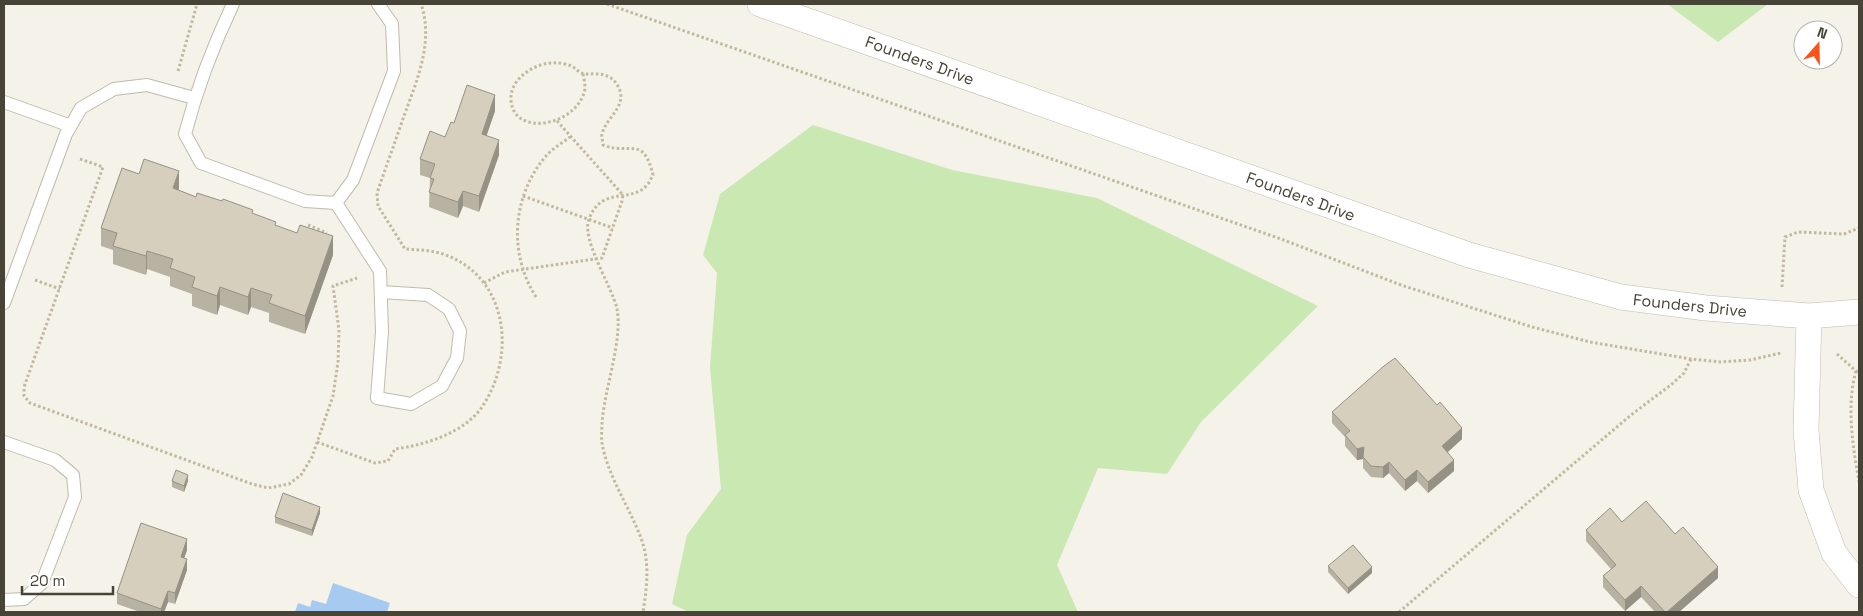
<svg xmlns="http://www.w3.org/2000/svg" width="1863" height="616" viewBox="0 0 1863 616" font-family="'Space Grotesk',sans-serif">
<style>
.green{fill:#cae8b2}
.water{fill:#a6caf0}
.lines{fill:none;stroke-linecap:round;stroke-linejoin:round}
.lane-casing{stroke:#c0bbab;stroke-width:14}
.street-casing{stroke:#c0bbab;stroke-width:26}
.path{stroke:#c2b89d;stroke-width:3;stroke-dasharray:2.5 2.5;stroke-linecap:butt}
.lane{stroke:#fff;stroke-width:12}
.street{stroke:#fff;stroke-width:25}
.wall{fill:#b8b2a3}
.shaded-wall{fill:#969185}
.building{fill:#d6cfbe;stroke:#969185}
.labels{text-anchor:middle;stroke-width:4.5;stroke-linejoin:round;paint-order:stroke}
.street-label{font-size:16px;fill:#484337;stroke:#fff}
</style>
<rect width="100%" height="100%" fill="#f4f2e9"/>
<path class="green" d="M1667 4H1768L1718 42Z
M813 125 952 170 1097 198 1318 306 1201 422 1167 474 1098 468 1057 565 1078 612H689L672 604 687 535 721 489 710 367 717 273 703 255 720 194Z"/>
<path class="water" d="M333 583 390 603 387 612H295L298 603 310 607 312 600 326 604Z"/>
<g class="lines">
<defs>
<path id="lane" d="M233 4C213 46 197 88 185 134L201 163 305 201 336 203
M4 102 71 126
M336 203 380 271 382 332 377 398 411 404 442 386 457 358 460 331 449 309 428 295 381 292
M336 203 353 180 394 71 392 24 378 4
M4 303 66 134 81 108 114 89 147 85 194 98
M4 442 55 460 73 475 75 497 42 583 24 599 4 600"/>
<path id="street" d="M760 4 1469 255 1621 297 1706 308 1809 316 1859 312
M1809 316 1806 430 1811 490 1834 553 1859 585"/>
</defs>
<use href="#lane" class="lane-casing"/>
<use href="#street" class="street-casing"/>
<path class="path" d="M607 4 1281 239 1401 285 1532 327 1590 342 1691 359 1720 362 1750 360 1781 353
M178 71 197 4
M583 74C584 78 585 84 585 89 578 126 513 138 511 100 509 78 538 61 556 63 561 63 567 64 571 66 576 68 579 73 584 74 595 74 608 72 616 83 631 105 607 115 602 134 601 137 603 141 603 145 630 156 643 134 653 175 651 178 650 182 647 185 631 204 602 185 589 219 581 240 612 286 617 309 623 341 604 389 602 424 602 430 601 437 602 443 608 477 629 506 641 538 650 562 647 587 643 612
M80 159 103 167 24 387V396L30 403 252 484 268 488 289 484 301 475 312 457 333 396 338 362 339 330 333 286 357 278
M523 196 613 228
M308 225 327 233
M35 280 60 289
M484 283 505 272 602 258 622 201 623 195 557 121
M1782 287 1785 237 1798 232 1844 234 1859 228
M536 297C508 253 512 196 546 156 552 149 562 143 570 137
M1837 354 1856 371 1859 372
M1856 371C1846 406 1853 447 1859 482
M317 442 375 463 388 461 395 449C425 445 464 433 482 407 517 355 508 276 443 254 431 250 418 250 405 249L378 206 377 193C386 167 395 142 404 116 417 80 434 42 421 4
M1399 612 1631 415 1672 384 1684 373 1691 359"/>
<use href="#lane" class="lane"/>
<use href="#street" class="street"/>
</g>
<path class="wall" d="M495 111 486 136 499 155 479 212 463 206 458 218 429 207 430 178 420 175V159L445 137 454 123Z
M179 189V190L196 197 253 214 333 255 305 334 269 322V313L251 307 248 315 220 305 217 315 192 306V294L170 286V277L147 269 146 275 113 264V250L101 246V228Z
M1332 412 1462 439 1448 452 1454 471 1428 493 1417 481 1405 491 1389 473 1383 478 1371 477 1363 468V459L1357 460 1345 446V437L1332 423Z
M172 481H188L184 492 172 487Z
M320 513 312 536 275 523V517Z
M1622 522 1675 534 1718 578 1679 612H1655L1641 597 1625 611 1603 587V576L1611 569 1586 541V530Z
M187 550 184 558 187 570 175 604 168 602 164 612H140L117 604V593Z
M1328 566 1372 573 1348 594 1328 572Z"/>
<path class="shaded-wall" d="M495 95V111L482 149V134Z
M499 140V155L479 212V196Z
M179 171V189L173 207V188Z
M463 191V206L458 218V202Z
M333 236V255L305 334V316Z
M147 251V269L146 275V256Z
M220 287V305L217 315V296Z
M251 288V307L248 315V297Z
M1462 428V439L1442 457V446Z
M1364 447 1363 459 1357 460V449Z
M1454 460V471L1428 493V482Z
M1389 462V473L1383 478V467Z
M1417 470V481L1405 491V480Z
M188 475V481L184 492V486Z
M320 507V513L312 536V530Z
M187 539V550L181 568V557Z
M187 559V570L175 604V593Z
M1372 567V573L1348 594V588Z
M1718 567V578L1679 612H1667Z
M1641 586V597L1625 611V600Z
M168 591V602L164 612H161V609Z"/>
<path class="building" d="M467 85 495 95 482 134 499 140 479 196 463 191 458 202 429 192 434 179 430 178 435 164 420 159 430 131 445 137 451 122 454 123Z
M144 159 179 171 173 188 196 197 197 193 222 201 223 199 253 210 252 213 276 222 275 225 297 233 300 225 333 236 305 316 269 303 272 295 251 288 248 297 220 287 217 296 192 287 195 277 170 268 173 259 147 251 146 256 113 246 117 233 101 228 122 168 139 174Z
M1395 358 1437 405 1440 402 1462 428 1442 446 1454 460 1428 482 1417 470 1405 480 1389 462 1383 467 1371 466 1363 457 1364 447 1357 449 1345 435 1350 431 1332 412 1384 366Z
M176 470 188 475 184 486 172 481Z
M283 493 320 507 312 530 275 517Z
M1646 501 1675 534 1683 527 1718 567 1667 612H1665L1641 586 1625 600 1603 576 1616 565 1586 530 1610 508 1622 522Z
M141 523 187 539 181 557 187 559 175 593 168 591 161 609 117 593Z
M1353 545 1372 567 1348 588 1328 566Z"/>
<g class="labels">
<g class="street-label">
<text transform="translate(920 60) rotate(20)" y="6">Founders Drive</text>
<text transform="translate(1301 196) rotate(20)" y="6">Founders Drive</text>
<text transform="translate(1690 305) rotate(6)" y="6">Founders Drive</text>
</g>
</g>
<rect width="1863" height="616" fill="none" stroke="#484337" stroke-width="10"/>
<g transform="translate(1818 45) rotate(20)"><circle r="24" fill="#ffffff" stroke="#b6b4af"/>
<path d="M0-4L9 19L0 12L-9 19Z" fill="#f9531b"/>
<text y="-8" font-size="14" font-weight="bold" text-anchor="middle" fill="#484337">N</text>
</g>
<path d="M22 586v8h91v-8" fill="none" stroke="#484337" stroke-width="2.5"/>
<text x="30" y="586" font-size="15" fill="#484337" stroke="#ffffff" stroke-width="4" paint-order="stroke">20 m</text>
</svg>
